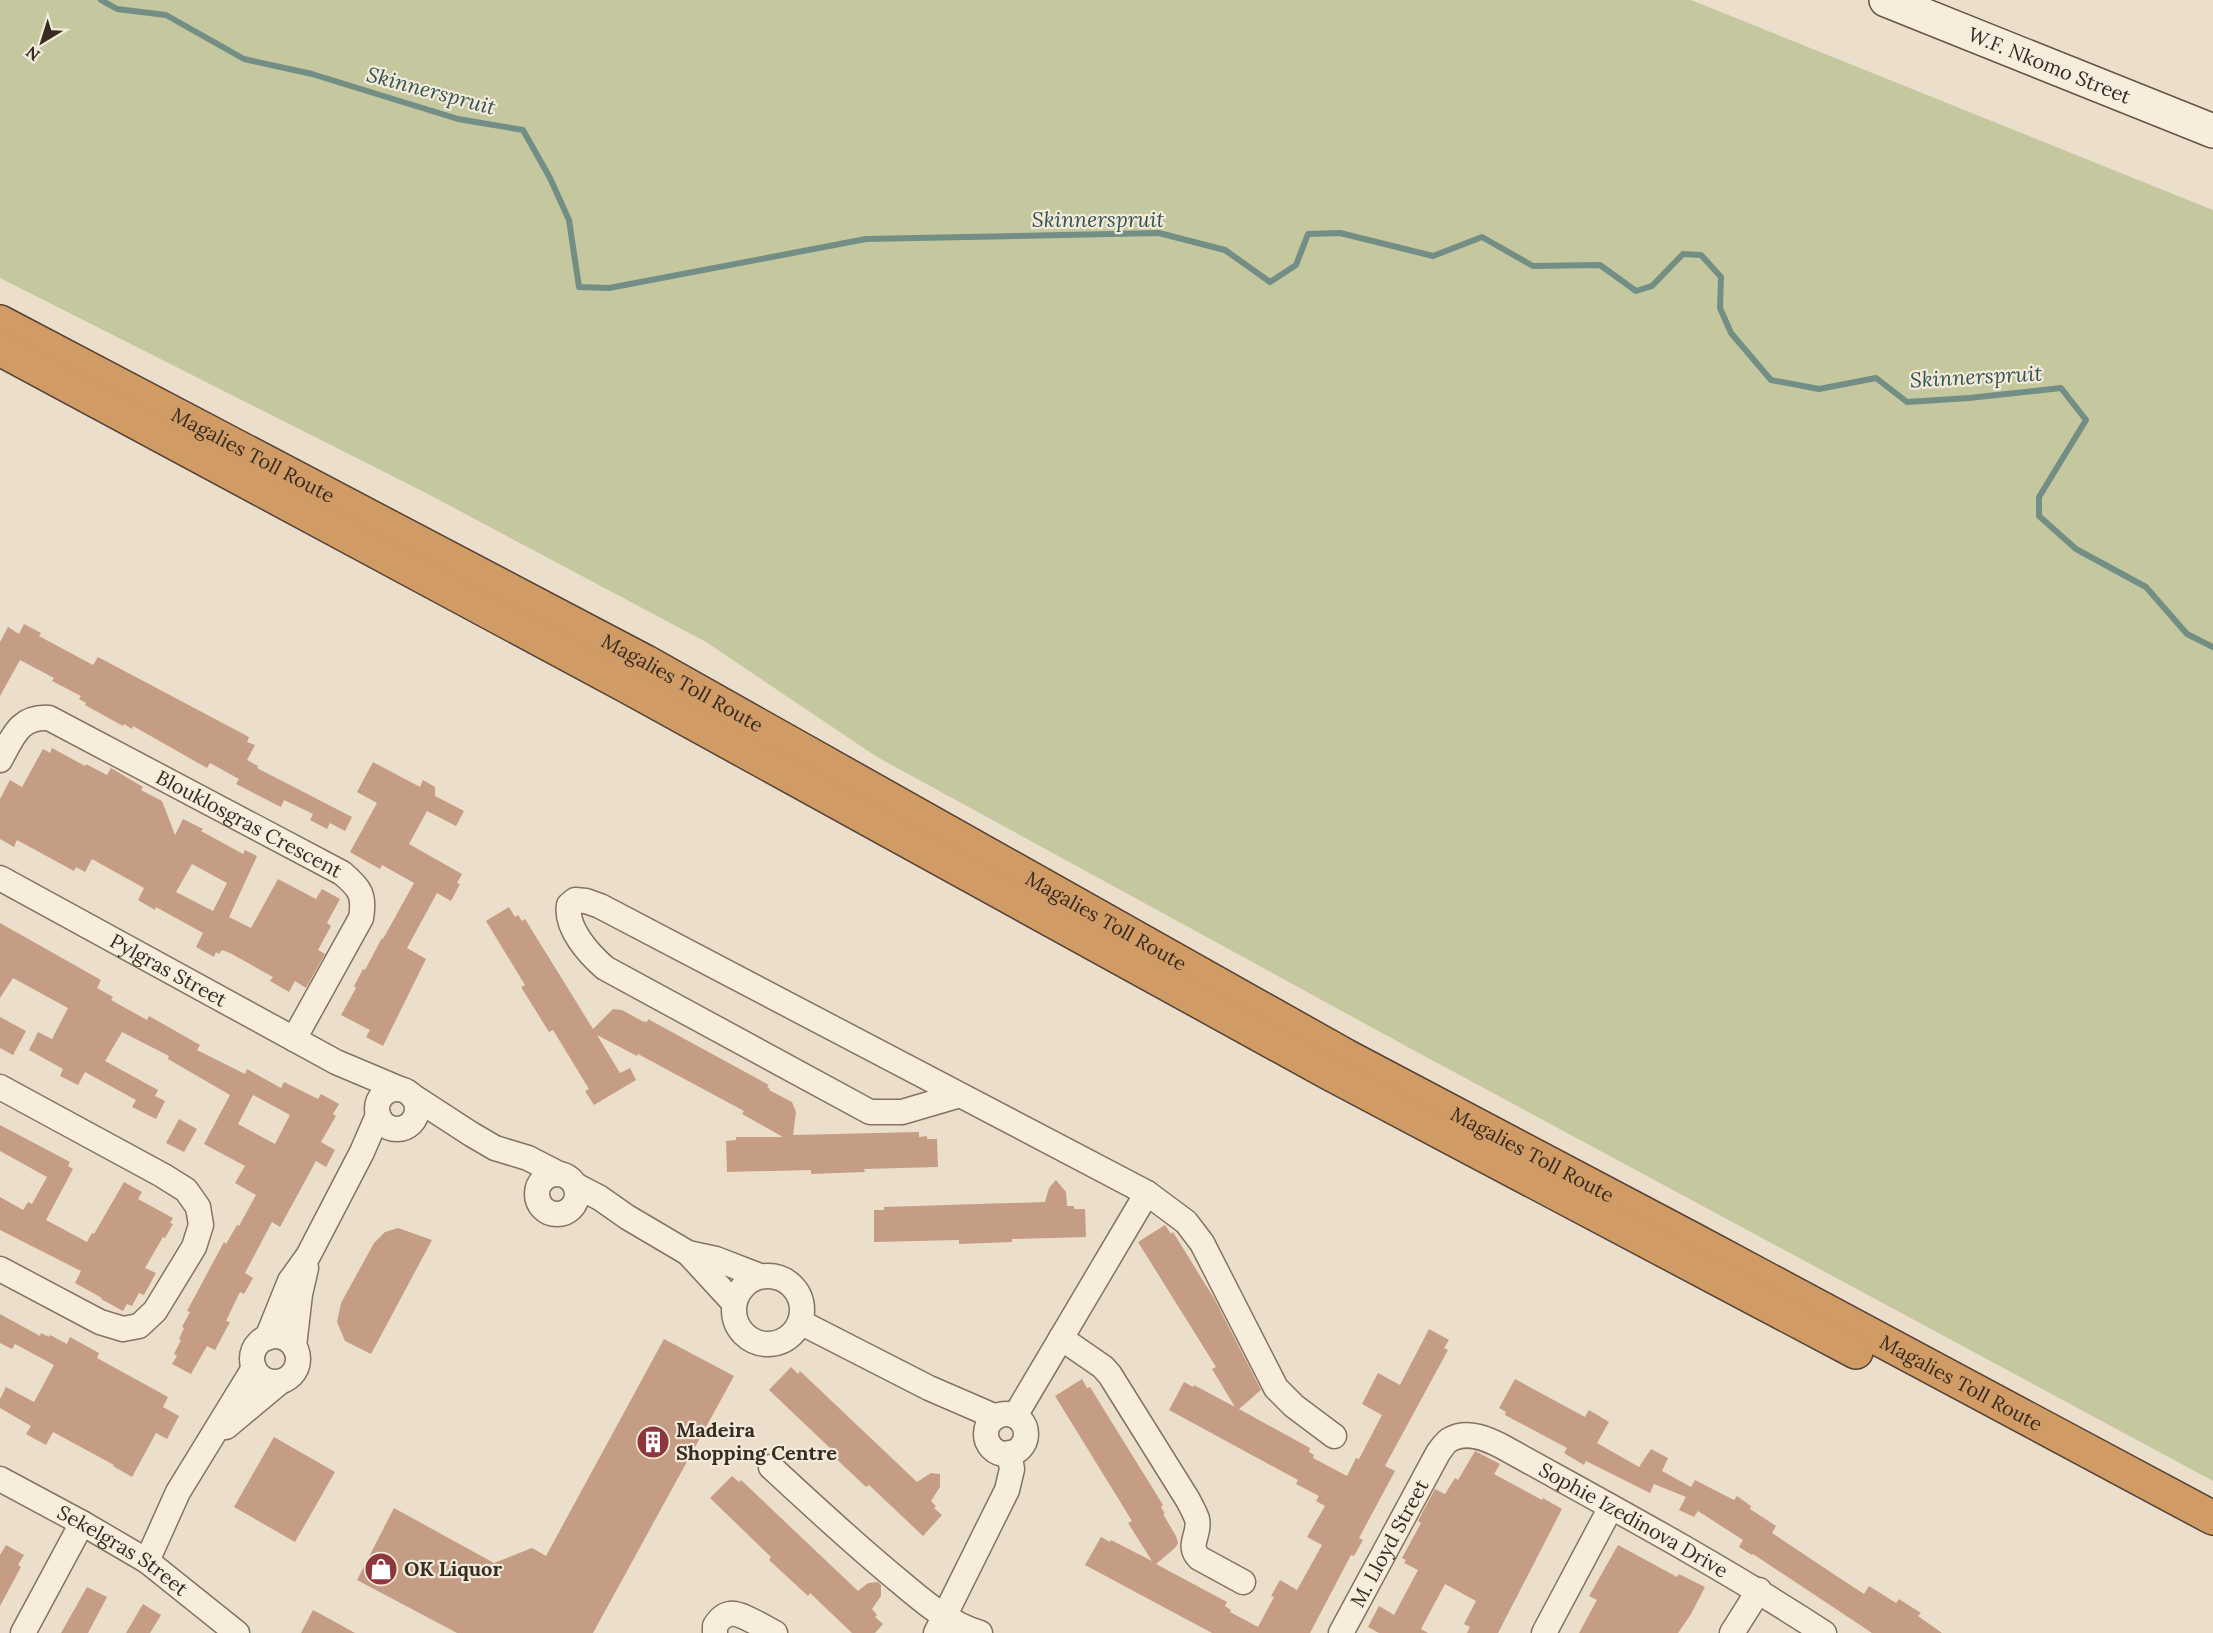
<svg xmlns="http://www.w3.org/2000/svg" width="2213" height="1633" viewBox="0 0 2213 1633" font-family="Lora,serif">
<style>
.green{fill:#c5c89f}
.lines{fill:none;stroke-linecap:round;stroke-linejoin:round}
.stream{stroke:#728e85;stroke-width:6}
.building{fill:#c59c84;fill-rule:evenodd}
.minor-casing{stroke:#867260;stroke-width:27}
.secondary-casing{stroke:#685443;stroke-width:36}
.motorway-casing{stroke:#544134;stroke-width:36}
.minor{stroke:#f6eddd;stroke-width:24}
.secondary{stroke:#f6eddd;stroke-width:33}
.motorway{stroke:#d09b65;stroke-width:33}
.labels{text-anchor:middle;stroke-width:4.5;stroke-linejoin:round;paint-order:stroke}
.street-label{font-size:20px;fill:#382c22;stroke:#f3ead9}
.poi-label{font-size:20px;font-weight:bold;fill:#382c22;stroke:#f3ead9;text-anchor:start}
.water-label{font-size:21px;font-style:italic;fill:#335652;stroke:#f3ead9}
</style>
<rect width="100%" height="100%" fill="#ebdfcb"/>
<path class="green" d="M0 0H1691L2213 210V1481L1415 1051 877 757 706 642 426 493 0 278Z"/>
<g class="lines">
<path class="stream" d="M101 0 117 9 166 15 244 59 312 74 458 119 523 130 550 178 569 220 579 287 609 288 866 239 1159 233 1225 250 1270 282 1296 265 1308 234 1340 233 1433 256 1482 237 1533 266 1600 265 1636 291 1652 286 1683 254 1701 255 1721 277 1720 308 1731 333 1771 380 1819 389 1876 378 1907 402 1969 398 2061 388 2086 420 2039 497V516L2076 549 2146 587 2187 634 2213 647"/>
</g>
<path class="building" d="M24 624 41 633 39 636 93 665 98 657 249 737 247 742 255 745 247 760 258 766 257 768 352 817 345 831 330 823 327 829 310 820 313 814 284 800 281 807 236 784 239 779 210 763 207 768 133 726 132 729 124 724 123 726 85 705 86 703 79 699 81 696 52 681 54 678 20 660 0 696V642L8 627 19 634Z
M52 748 85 766 86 764 107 775 111 768 143 787 141 790 162 801 175 835 183 819 203 829 201 831 243 854 245 850 257 856 229 917 251 928 278 879 316 899 322 889 340 899 327 923 331 926 318 950 325 954 306 988 295 981 289 992 270 981 273 977 230 953 222 950 219 954 216 952 214 957 196 947 203 933 156 907 155 910 138 900 144 888 92 859 85 872 76 867 74 871 17 840 14 847 0 839V799L10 780 22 787 43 749 50 753ZM192 864 227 883 213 911 176 892Z
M373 762 420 787 423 780 435 787V796L464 811 456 826 427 811 409 844 462 874 457 883 460 884 451 901 437 893 407 948 426 959 383 1046 366 1037 370 1030 341 1015 356 988 354 986 363 969 365 970 382 938 383 939 414 883 382 865 380 869 350 852 377 803 357 792Z
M509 907 515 917 518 915 522 921 525 919 593 1029 613 1009 622 1010 642 1021 647 1022 648 1019 769 1085 767 1087 770 1089 769 1090 792 1102 796 1112 793 1135 919 1132V1137L927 1136V1139H937L938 1167 864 1169 865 1172 811 1174V1170L727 1172 726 1141 736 1140V1137H783L742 1114 744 1111 638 1054 637 1056 597 1035 620 1073 630 1068 636 1080 594 1105 585 1091 589 1089 553 1030 549 1032 521 987 525 985 486 921Z
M0 923 101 980 97 988 113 997 111 1000 147 1020 149 1016 200 1045 197 1050 245 1074 247 1069 281 1088 284 1082 318 1099 321 1094 339 1104 333 1114 336 1116 321 1142 335 1150 326 1167 316 1161 280 1227 272 1222 245 1273 253 1278 244 1294 240 1292 226 1321 230 1322 215 1350 207 1346 191 1374 172 1364 177 1356 174 1354 181 1340 179 1339 184 1328 182 1327 190 1312 187 1311 224 1242 226 1244 237 1225 239 1226 256 1195 235 1183 245 1166 204 1144 230 1095 168 1059 169 1056 122 1032 105 1061 158 1090 155 1096 165 1101 156 1119 132 1107 136 1100 85 1072 78 1085 60 1076 63 1069 29 1050 38 1032 52 1039 68 1008 13 978 0 998ZM253 1095 290 1115 275 1144 238 1124Z
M0 1017 26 1031 13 1055 0 1048Z
M179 1119 197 1129 184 1152 166 1143Z
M0 1125 70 1162 68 1166 73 1169 46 1220 87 1242 92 1233 94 1234 124 1182 142 1192 138 1199 173 1218 170 1223 173 1224 165 1238 163 1237 145 1268 156 1273 144 1295 139 1293 132 1306 127 1304 123 1311 101 1299 102 1298 75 1283 81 1271 0 1230V1197L23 1210 28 1202 32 1204 47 1177 0 1151Z
M1056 1180 1066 1192 1067 1206H1074V1209H1085L1086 1237 1012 1239V1242L959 1244V1240L874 1242V1210H884V1207L1045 1202 1049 1188Z
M1165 1225 1171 1234 1173 1232 1215 1300 1261 1390 1239 1409 1310 1448 1309 1452 1314 1455 1313 1458 1347 1476 1356 1458 1359 1459 1382 1415 1362 1404 1378 1373 1400 1385 1429 1329 1449 1340 1444 1348 1448 1350 1385 1466 1395 1471 1359 1538 1363 1540 1354 1556 1351 1555 1310 1633H1212L1085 1565 1101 1537 1110 1542 1111 1540 1152 1561 1128 1523 1132 1521 1055 1396 1082 1379 1087 1388 1090 1387 1163 1505 1161 1507 1165 1514H1163L1176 1536 1178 1543 1176 1547 1156 1564 1227 1602 1225 1606 1231 1610 1230 1612 1258 1627 1274 1597 1271 1596 1280 1580 1297 1590 1322 1545 1307 1537 1325 1506 1316 1501 1319 1496 1296 1484 1298 1480 1169 1410 1184 1382 1193 1387 1194 1385 1235 1407 1212 1369 1216 1367 1138 1242Z
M398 1228 432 1240 371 1354 345 1341 337 1322 341 1303 374 1243 385 1232Z
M0 1314 40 1336 41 1333 49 1337 50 1335 67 1344 70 1337 99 1353 97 1358 168 1397 163 1407 179 1416 167 1439 156 1433 132 1477 113 1466 114 1465 53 1432 46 1445 26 1434 31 1426 0 1408V1399L6 1387 34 1402 54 1365 15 1344 12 1349 0 1343Z
M664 1339 734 1376 593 1633H457L357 1580 394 1508 494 1563 532 1548 546 1556Z
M791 1367 798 1374 800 1371 917 1482 931 1473 940 1474V1487L931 1501 936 1506 934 1508 942 1515 923 1536 869 1485 866 1487 828 1451 830 1448 769 1390Z
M1515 1379 1585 1417 1589 1410 1609 1422 1597 1443 1639 1467 1651 1449 1668 1458 1662 1471 1691 1487 1695 1480 1734 1500 1737 1496 1751 1506 1750 1509 1776 1526 1772 1533 1832 1573 1864 1594 1869 1586 1896 1603 1899 1599 1921 1613 1918 1616 1942 1633H1872L1753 1554 1752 1555 1739 1547 1743 1540 1698 1511 1694 1517 1679 1510 1686 1497 1654 1484 1650 1493 1586 1461 1584 1465 1564 1453 1567 1448 1505 1415 1506 1412 1499 1408Z
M274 1437 335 1472 295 1542 234 1507Z
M1475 1451 1500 1464 1494 1474 1542 1500 1543 1498 1562 1509 1498 1633H1467L1470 1627 1464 1624 1476 1601 1445 1584 1421 1629 1428 1633H1379L1368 1627 1379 1606 1394 1615 1418 1570 1404 1563 1406 1560 1402 1558 1421 1523 1418 1521 1435 1489 1445 1494 1455 1478 1458 1480Z
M732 1476 739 1482 741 1480 858 1591 868 1583 878 1582 881 1585V1596L872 1609 877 1615 875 1617 883 1624 875 1633H852L810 1593 808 1596 769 1560 771 1557 710 1498Z
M6 1545 24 1555 18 1565 21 1567 0 1606V1555Z
M1618 1545 1677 1577 1679 1574 1705 1587 1691 1614 1678 1633H1579L1597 1600 1589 1596Z
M87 1587 107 1597 88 1633H61Z
M143 1604 161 1615 150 1633H126Z
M313 1610 328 1618 355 1633H301Z"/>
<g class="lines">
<defs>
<g id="minor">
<path id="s1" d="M0 760C13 737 19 716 49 718L342 873C360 888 365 895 361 918L294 1039"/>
<path id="s2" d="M0 878 336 1062 400 1089"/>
<path d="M0 1087 162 1175 186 1190 198 1207 201 1225 194 1247 155 1311 139 1326 123 1329 100 1322 0 1269"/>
<circle cx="397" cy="1109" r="20"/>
<path d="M411 1095 471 1134 495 1148 528 1158 559 1174"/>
<path d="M960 1095 902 1112H870L605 968C589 954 565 928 569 905L575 900 586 901 600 906 1147 1193 1186 1222 1202 1243 1276 1388 1294 1406 1334 1436"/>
<circle cx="557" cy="1194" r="20"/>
<path d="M575 1185 600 1198 627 1217 688 1253 716 1259 760 1276"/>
<path d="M688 1253 734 1303"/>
<circle cx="768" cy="1310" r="34"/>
<path d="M800 1322 929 1388 996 1417"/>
<circle cx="275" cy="1359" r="23"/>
<path d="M267 1338 290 1281 308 1256 362 1152 378 1115"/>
<path d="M1061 1338 1103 1367 1110 1375 1188 1500C1191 1506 1195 1513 1197 1519 1201 1534 1186 1545 1199 1558L1243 1582"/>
<path d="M294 1346 300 1294 306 1268"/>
<circle cx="1006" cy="1434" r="20"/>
<path d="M1015 1416 1147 1193"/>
<path d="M226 1427 280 1382"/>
<path d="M771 1467C813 1506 855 1545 899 1581 924 1602 948 1623 980 1633"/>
<path id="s3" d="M0 1479 82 1523 147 1561 237 1633"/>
<path d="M147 1561 178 1492 254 1368"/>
<path d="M23 1633 82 1523"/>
<path d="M715 1633V1626C718 1621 723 1615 730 1614 740 1612 765 1628 775 1633"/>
<path d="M936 1633 1007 1490 1012 1469 1009 1453"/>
<path id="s4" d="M1341 1633 1438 1453C1441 1449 1446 1441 1451 1439 1468 1430 1488 1439 1503 1447 1611 1507 1720 1565 1824 1633"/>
<path d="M1544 1633 1611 1507"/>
<path d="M1732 1633 1759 1590"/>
</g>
<g id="secondary">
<path id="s5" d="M1886 0 2213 131"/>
</g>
<g id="motorway">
<path id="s6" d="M0 322 646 662 1346 1056 1694 1240 2213 1518"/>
<path d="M0 349 630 688 1329 1073 1856 1352"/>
</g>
</defs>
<use href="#minor" class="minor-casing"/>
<use href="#secondary" class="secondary-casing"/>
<use href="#motorway" class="motorway-casing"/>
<use href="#minor" class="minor"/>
<use href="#secondary" class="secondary"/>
<use href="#motorway" class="motorway"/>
</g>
<defs>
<symbol id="building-disc" viewBox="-11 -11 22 22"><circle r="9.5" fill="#8f363c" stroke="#f3ead9"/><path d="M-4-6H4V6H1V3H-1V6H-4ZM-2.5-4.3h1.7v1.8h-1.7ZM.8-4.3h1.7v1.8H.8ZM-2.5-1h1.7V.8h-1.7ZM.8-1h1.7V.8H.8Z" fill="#fff"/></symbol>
<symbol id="shop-disc" viewBox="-11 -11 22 22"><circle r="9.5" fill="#8f363c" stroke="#f3ead9"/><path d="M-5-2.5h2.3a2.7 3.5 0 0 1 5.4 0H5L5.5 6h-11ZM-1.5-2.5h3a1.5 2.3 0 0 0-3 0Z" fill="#fff"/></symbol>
</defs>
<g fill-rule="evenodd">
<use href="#building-disc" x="634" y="1423" width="38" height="38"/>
<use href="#shop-disc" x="362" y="1550" width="38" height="38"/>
</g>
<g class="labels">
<g class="street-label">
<text dy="7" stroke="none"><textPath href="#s5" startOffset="176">W.F. Nkomo Street</textPath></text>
<text dy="7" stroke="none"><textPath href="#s6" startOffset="286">Magalies Toll Route</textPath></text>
<text dy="7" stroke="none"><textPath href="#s6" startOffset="772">Magalies Toll Route</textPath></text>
<text dy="7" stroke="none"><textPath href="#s1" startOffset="296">Blouklosgras Crescent</textPath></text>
<text dy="7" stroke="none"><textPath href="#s6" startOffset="1258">Magalies Toll Route</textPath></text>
<text dy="7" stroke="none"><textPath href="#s2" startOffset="192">Pylgras Street</textPath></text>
<text dy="7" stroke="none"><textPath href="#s6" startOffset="1744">Magalies Toll Route</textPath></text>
<text dy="7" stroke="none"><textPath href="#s6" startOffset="2230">Magalies Toll Route</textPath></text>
<text dy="7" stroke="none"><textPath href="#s4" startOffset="428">Sophie Izedinova Drive</textPath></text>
<text dy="7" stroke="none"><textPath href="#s4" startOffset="102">M. Lloyd Street</textPath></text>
<text dy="7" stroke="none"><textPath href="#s3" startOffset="142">Sekelgras Street</textPath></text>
</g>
<g class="poi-label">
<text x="676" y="1437">Madeira<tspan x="676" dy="23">Shopping Centre</tspan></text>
<text x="404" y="1576">OK Liquor</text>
</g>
<g class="water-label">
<text transform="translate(431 91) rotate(15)" y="7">Skinnerspruit</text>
<text x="1098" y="227">Skinnerspruit</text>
<text transform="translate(1976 377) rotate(-3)" y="7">Skinnerspruit</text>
</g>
</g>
<g transform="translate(42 42) rotate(218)" stroke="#f3ead9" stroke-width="4.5" paint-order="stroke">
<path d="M0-4.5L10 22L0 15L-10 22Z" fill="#382c22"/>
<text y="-9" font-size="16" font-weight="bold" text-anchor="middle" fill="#382c22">N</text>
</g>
</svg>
